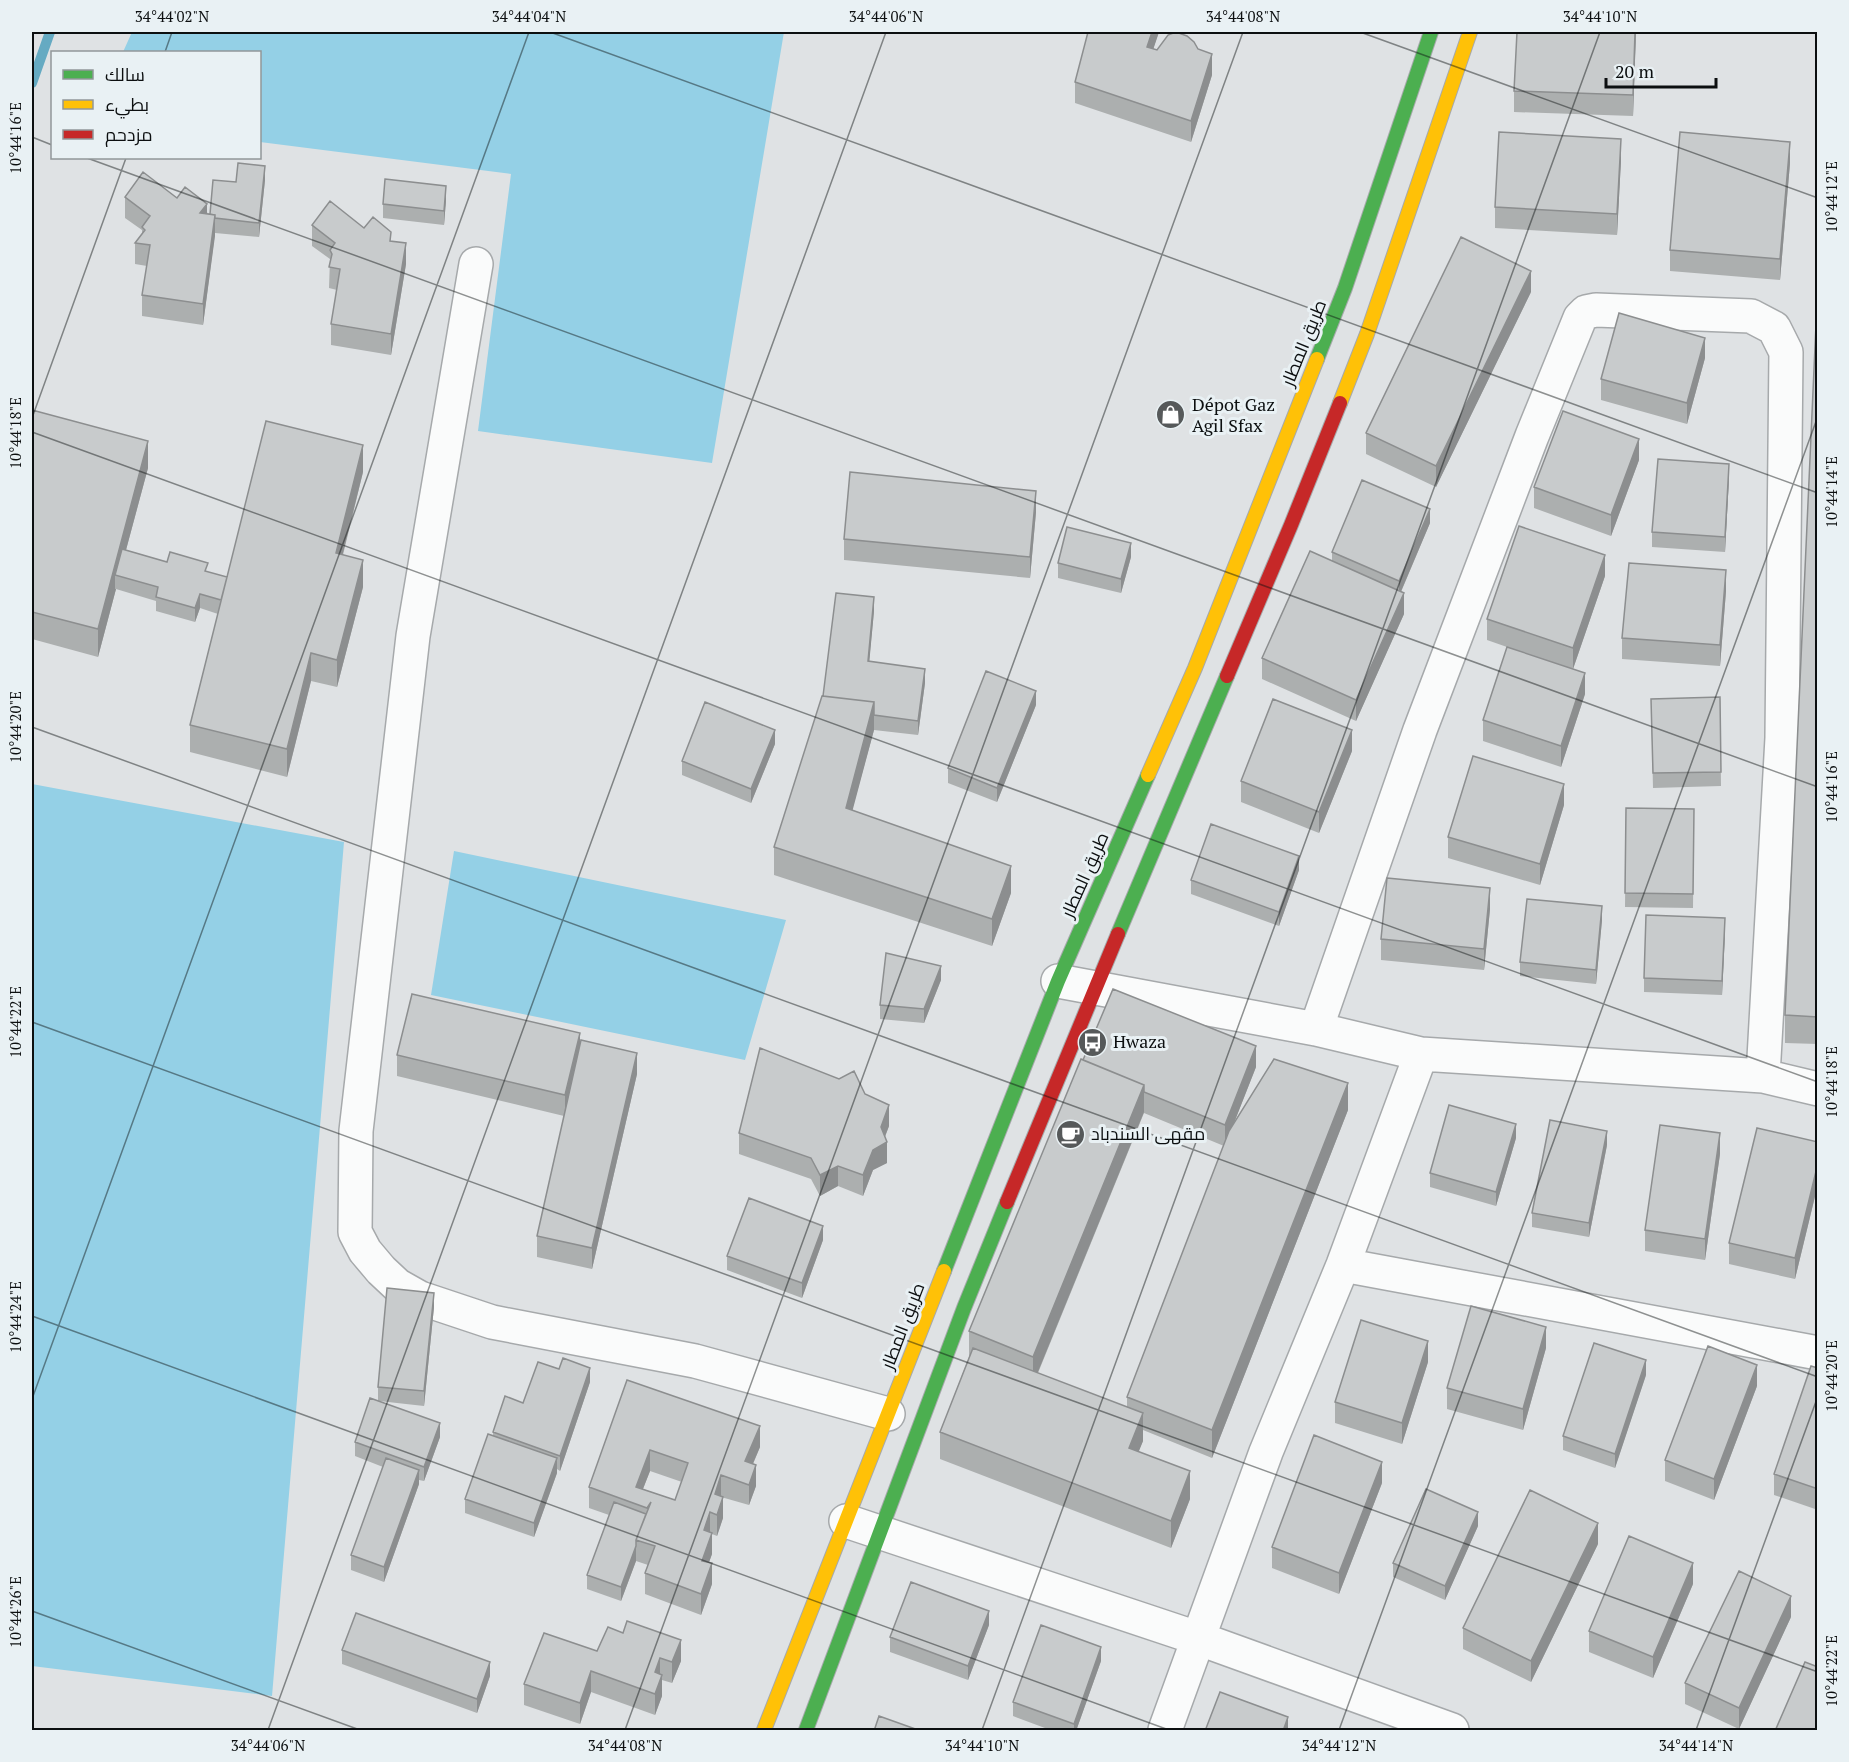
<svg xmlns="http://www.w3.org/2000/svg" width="1849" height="1762" viewBox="0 0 1849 1762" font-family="'PT Serif',Cairo,serif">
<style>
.green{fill:#94d0e6}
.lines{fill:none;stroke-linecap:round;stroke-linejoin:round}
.stream{stroke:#65aac2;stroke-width:10}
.street-casing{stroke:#a6a9ab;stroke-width:36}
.fast-casing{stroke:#a6a9ab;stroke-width:16}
.slow-casing{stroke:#a6a9ab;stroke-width:16}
.jam-casing{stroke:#a6a9ab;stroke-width:16}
.street{stroke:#fafbfb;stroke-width:33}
.fast{stroke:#4caf50;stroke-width:14}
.slow{stroke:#ffc107;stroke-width:14}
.jam{stroke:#c62828;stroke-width:14}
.wall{fill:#acafaf;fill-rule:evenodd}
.shaded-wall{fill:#8c8e8f}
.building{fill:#c8cbcc;stroke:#8c8e8f;stroke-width:1.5;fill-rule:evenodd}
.ticks{fill:none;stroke:#0c0f10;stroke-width:1.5;stroke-opacity:0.45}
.labels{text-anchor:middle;stroke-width:6;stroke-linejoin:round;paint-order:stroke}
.street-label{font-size:18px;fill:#0c0f10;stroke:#e9f1f4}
.poi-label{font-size:18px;fill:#0c0f10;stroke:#e9f1f4;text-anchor:start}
.neatline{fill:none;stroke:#0c0f10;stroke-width:2}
.ticks-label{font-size:15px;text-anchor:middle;fill:#0c0f10}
</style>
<rect width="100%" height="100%" fill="#dfe2e4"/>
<path class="green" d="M132 32H784L712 463 478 431 511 174 260 142V52H123Z
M32 784 344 842 272 1696 32 1666Z
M454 851 786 920 745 1060 431 995Z"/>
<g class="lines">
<path class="stream" d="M32 83 50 32"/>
<defs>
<path id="street" d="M476 264 413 636 356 1131 355 1232 365 1251 381 1270 397 1285 420 1298 492 1322 695 1361 888 1414
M1058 981 1316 1029 1421 1054 1763 1076 1818 1089
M1316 1029 1420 730 1532 436 1580 318 1586 312 1596 310 1751 316 1774 328 1786 352 1782 738 1763 1076
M1343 1265 1818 1353
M846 1521 1200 1639 1452 1730
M1165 1730 1266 1452 1343 1265 1421 1054"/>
<path id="fast" d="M1317 359 1345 288 1431 32
M1118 934 1227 676
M944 1271 1058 981 1148 775
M806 1730 964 1308 1007 1202"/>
<path id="slow" d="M1340 403 1367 334 1470 32
M1148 775 1195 668 1317 359
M764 1730 944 1271"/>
<path id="jam" d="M1227 676 1291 525 1340 403
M1007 1202 1118 934"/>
</defs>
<use href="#street" class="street-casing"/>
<use href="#fast" class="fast-casing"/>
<use href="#slow" class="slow-casing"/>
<use href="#jam" class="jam-casing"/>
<use href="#street" class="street"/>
<use href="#fast" class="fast"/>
<use href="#slow" class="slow"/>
<use href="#jam" class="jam"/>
</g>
<path class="wall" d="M1159 32 1153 49 1212 75 1191 142 1075 103V82Z
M1636 32 1633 116 1514 112V91Z
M1621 160 1617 235 1495 228V207Z
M1790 163 1780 280 1670 271V250Z
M265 180 259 237 215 233 203 325 142 316V295L147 266 135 264V243L142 234V230L125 218V197L177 198 210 214 236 182Z
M446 200 444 225 383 218V204Z
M312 225 364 228 391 241 406 264 391 355 331 345V324L337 290 329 288 330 259 312 246Z
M1818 280V1044L1785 1043V1015Z
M1531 292 1436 487 1366 454V433Z
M1705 358 1687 424 1601 400V379Z
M32 410 148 468 126 550 167 562 227 577 363 472 343 555 363 587 337 687 311 681 287 777 190 752V725L218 614 200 608 195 622 156 611V601L116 589 98 657 32 639Z
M1639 460 1611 536 1534 508V487Z
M1729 478 1725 552 1652 547V532Z
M1036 512 1030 578 844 560V539Z
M1430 523 1401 592 1404 614 1356 721 1262 679V658L1332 561V552Z
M1131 557 1121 593 1058 578V563Z
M1605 576 1573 669 1585 694 1561 767 1483 741V720L1507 647 1487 640V619Z
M1726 591 1720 666 1622 659V638Z
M874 611 869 662 925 683 918 735 874 730 852 810 1011 893 992 946 774 875V847L823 696Z
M1720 697 1721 786 1653 788 1651 699Z
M1036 705 997 802 948 783V768Z
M775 744 751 803 682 775V761Z
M1352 751 1319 833 1241 802V781Z
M1564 805 1540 885 1448 858V837Z
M1626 808 1694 809 1693 908 1625 907Z
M1299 870 1279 926 1191 894V880Z
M1490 909 1484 970 1381 960V939Z
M1602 920 1596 984 1520 976V962Z
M1725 932 1722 995 1644 992V978Z
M941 980 924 1023 880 1019V1005Z
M580 1046 637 1074 592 1269 537 1257V1236L564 1116 397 1076V1055Z
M1083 1060 1256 1067 1233 1125 1348 1110 1212 1458 1143 1430V1441L1138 1452 1190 1499 1171 1548 940 1459V1432L969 1357V1331ZM1144 1113 1224 1146 1127 1397V1407L1038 1373Z
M865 1094 889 1126 885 1137 887 1163 873 1170 863 1196 838 1186 820 1196 811 1179 739 1154V1133Z
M1516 1138 1496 1206 1430 1187V1173Z
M1818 1142V1184L1795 1279 1729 1264V1243Z
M1607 1145 1589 1237 1532 1227V1213Z
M1720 1154 1705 1260 1645 1251V1230Z
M823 1240 802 1298 727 1270V1256Z
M434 1307 424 1406 379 1401 440 1437 424 1481 419 1480V1484L384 1582 351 1570V1555L383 1467 355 1456V1442L378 1400V1387Z
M1546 1348 1523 1430 1447 1409V1388Z
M1428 1362 1402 1444 1335 1423V1402Z
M1818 1368V1510L1774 1495V1474Z
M1646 1375 1615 1468 1563 1450V1436Z
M627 1380 760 1447 753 1464 756 1486 749 1505 721 1497 723 1518 717 1536 712 1534V1554L709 1562 712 1584 701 1615 645 1594V1573L648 1565 636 1561 621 1601 587 1589V1575L609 1515 589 1508V1487ZM650 1471 682 1482 675 1500 643 1489Z
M590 1382 560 1471 557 1469V1473L534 1537 465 1513V1499L493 1436V1432L523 1403Z
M1757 1386 1714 1500 1665 1481V1460Z
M1382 1483 1339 1594 1272 1568V1547Z
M1478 1526 1445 1600 1393 1577V1563Z
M1598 1544 1531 1682 1463 1649V1628Z
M1693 1584 1653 1678 1589 1652V1631Z
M1791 1617 1739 1729 1685 1704V1683Z
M989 1625 968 1680 890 1652V1637Z
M608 1627 681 1661 672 1683 662 1680V1696L655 1715 591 1692 580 1724 524 1705V1684L597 1651Z
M342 1650 490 1676 477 1713 342 1664Z
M1101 1661 1076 1731H1053L1013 1716V1702Z"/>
<path class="shaded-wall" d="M1152 32H1159L1147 68V47Z
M1635 32H1636L1633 116V95Z
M1212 54V75L1191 142V121Z
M1621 139V160L1617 235V214Z
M1790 142V163L1780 280V259Z
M265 166V180L259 237V223Z
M446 186V200L444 225V211Z
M207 204V225L200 213Z
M215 215V236L203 325V304Z
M406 243V264L391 355V334Z
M1531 271V292L1436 487V466Z
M1705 338V358L1687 424V403Z
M1639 439V460L1611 536V515Z
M148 441V468L119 576 115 575V589H116L98 657V629Z
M363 445V472L336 581V553Z
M1729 464V478L1725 552V537Z
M1036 491V512L1030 578V557Z
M1430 509V523L1399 596V581Z
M1131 543V557L1121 593V579Z
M1605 555V576L1573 669V648Z
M363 560V587L337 687V660Z
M1726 570V591L1720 666V645Z
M1404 593V614L1356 721V700Z
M200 594V608L195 622V608Z
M874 597V611L868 676V661Z
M311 653V681L287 777V749Z
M925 669V683L918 735V721Z
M1585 673V694L1561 767V746Z
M1036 691V705L997 802V788Z
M874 702V730L846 835V808Z
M775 730V744L751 803V789Z
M1352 730V751L1319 833V812Z
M1564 784V805L1540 885V864Z
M1299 856V870L1279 926V912Z
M1011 866V893L992 946V919Z
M1490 888V909L1484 970V949Z
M1602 906V920L1596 984V970Z
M1725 918V932L1722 995V981Z
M941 966V980L924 1023V1009Z
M580 1033V1054L565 1116V1095Z
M1256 1046V1067L1225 1146V1125Z
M637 1053V1074L592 1269V1248Z
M1348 1083V1110L1212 1458V1430Z
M1144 1085V1112L1033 1384V1357Z
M889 1105V1126L882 1144 887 1142V1163L873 1170 863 1196V1175Z
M1516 1124V1138L1496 1206V1192Z
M1607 1131V1145L1589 1237V1223Z
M1720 1133V1154L1705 1260V1239Z
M1818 1163V1184L1795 1279V1258Z
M838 1166V1186L820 1196V1175Z
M823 1226V1240L802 1298V1283Z
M434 1293V1307L424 1406V1391Z
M1546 1327V1348L1523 1430V1409Z
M1428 1341V1362L1402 1444V1423Z
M1646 1360V1375L1615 1468V1454Z
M1757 1365V1386L1714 1500V1479Z
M590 1368V1382L560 1471V1456Z
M1143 1413V1441L1129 1476V1448Z
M440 1423V1437L424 1481V1467Z
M760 1426V1447L745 1482V1461Z
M650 1450V1471L637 1504 636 1487Z
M557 1458V1473L534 1537V1523Z
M1382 1462V1483L1339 1594V1573Z
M756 1465V1486L749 1505V1485Z
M419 1470V1484L384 1582V1567Z
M1190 1471V1499L1171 1548V1521Z
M721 1475V1496L715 1515V1494Z
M723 1497V1518L717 1536V1515Z
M710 1512V1533L704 1530Z
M1478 1512V1526L1445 1600V1586Z
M1598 1523V1544L1531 1682V1661Z
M712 1533V1554L702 1582V1561Z
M636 1546V1561L621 1601V1587Z
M712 1563V1584L701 1615V1594Z
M1693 1563V1584L1653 1678V1657Z
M1791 1596V1617L1739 1729V1708Z
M989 1611V1625L968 1680V1666Z
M681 1640V1661L672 1683V1662Z
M1101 1647V1661L1076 1731H1074V1724Z
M660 1658V1679L655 1672Z
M490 1662V1676L477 1713V1699Z
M591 1671V1692L580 1724V1703Z
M662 1675V1696L655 1715V1694Z
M1288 1717V1731H1283Z"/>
<path class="building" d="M1088 32H1152L1147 47 1157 50 1168 35 1176 32 1187 36 1194 42 1198 49 1212 54 1191 121 1075 82Z
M1517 32H1635L1633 95 1514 91Z
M1499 132 1621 139 1617 214 1495 207Z
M1680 132 1790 142 1780 259 1670 250Z
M238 163 265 166 259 223 215 218V215L210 214 213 180 236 182Z
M143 172 177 198 185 187 207 204 200 213 215 215 203 304 142 295 150 245 135 243 145 230 142 227 150 216 125 197Z
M385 179 446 186 444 211 383 204Z
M330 201 364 228 373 217 391 232 390 241 406 243 391 334 331 324 340 269 329 267 332 254 330 250 335 243 312 225Z
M1461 237 1531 271 1436 466 1366 433Z
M1818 280V1017L1785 1015Z
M1619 313 1705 338 1687 403 1601 379Z
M32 410 148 441 98 629 32 612Z
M1563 411 1639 439 1611 515 1534 487Z
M266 421 363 445 336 553 363 560 337 660 311 653 287 749 190 725Z
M1658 459 1729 464 1725 537 1652 532Z
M850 472 1036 491 1030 557 844 539Z
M1362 480 1430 509 1399 581 1332 552Z
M1519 526 1605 555 1573 648 1487 619Z
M1067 527 1131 543 1121 579 1058 563Z
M122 549 167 562 170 552 208 563 205 571 227 577 221 600 200 594 195 608 156 597 158 587 115 575Z
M1310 551 1404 593 1356 700 1262 658Z
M1629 563 1726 570 1720 645 1622 638Z
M836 593 874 597 868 661 925 669 918 721 874 715V702L823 696Z
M1507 647 1585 673 1561 746 1483 720Z
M986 671 1036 691 997 788 948 768Z
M822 696 874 702 846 808 1011 866 992 919 774 847Z
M1720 697 1721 772 1653 773 1651 699Z
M1273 699 1352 730 1319 812 1241 781Z
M705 702 775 730 751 789 682 761Z
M1473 756 1564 784 1540 864 1448 837Z
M1626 808 1694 809 1693 894 1625 893Z
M1211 824 1299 856 1279 912 1191 880Z
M1387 878 1490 888 1484 949 1381 939Z
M1527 899 1602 906 1596 970 1520 962Z
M1646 915 1725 918 1722 981 1644 978Z
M886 953 941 966 924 1009 880 1005Z
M1113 989 1256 1046 1225 1125 1144 1092V1085L1083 1060Z
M412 994 580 1033 565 1095 397 1055Z
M581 1040 637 1053 592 1248 537 1236Z
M760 1048 839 1079 854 1071 865 1094 889 1105 881 1127 887 1142 873 1150 863 1175 838 1166 820 1175 811 1158 739 1133Z
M1081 1059 1144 1085 1033 1357 969 1331Z
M1274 1059 1348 1083 1212 1430 1127 1397 1229 1131Z
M1449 1105 1516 1124 1496 1192 1430 1173Z
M1550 1120 1607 1131 1589 1223 1532 1213Z
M1660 1125 1720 1133 1705 1239 1645 1230Z
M1757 1128 1818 1142V1163L1795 1258 1729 1243Z
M749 1198 823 1226 802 1283 727 1256Z
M387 1288 434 1293 424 1391 378 1387Z
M1471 1306 1546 1327 1523 1409 1447 1388Z
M1361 1320 1428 1341 1402 1423 1335 1402Z
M1594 1343 1646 1360 1615 1454 1563 1436Z
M1708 1346 1757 1365 1714 1479 1665 1460Z
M973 1348 1143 1413 1129 1448 1190 1471 1171 1521 940 1432Z
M563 1358 590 1368 560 1456 493 1432 505 1396 523 1403 538 1362 559 1369Z
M1811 1366 1818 1368V1489L1774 1474Z
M627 1380 760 1426 745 1461 756 1465 749 1485 721 1475 715 1494 723 1497 717 1515 710 1512 704 1530 712 1533 702 1561 712 1563 701 1594 645 1573 655 1546 636 1540 651 1502 647 1508 589 1487ZM650 1450 688 1463 675 1500 636 1487Z
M370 1398 440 1423 424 1467 355 1442Z
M488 1434 557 1458 534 1523 465 1499Z
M1314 1435 1382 1462 1339 1573 1272 1547Z
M386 1458 419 1470 384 1567 351 1555Z
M1426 1489 1478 1512 1445 1586 1393 1563Z
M1530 1490 1598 1523 1531 1661 1463 1628Z
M614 1502 646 1514 636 1540V1546L621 1587 587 1575Z
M1629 1536 1693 1563 1653 1657 1589 1631Z
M1739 1571 1791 1596 1739 1708 1685 1683Z
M911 1582 989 1611 968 1666 890 1637Z
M356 1613 490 1662 477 1699 342 1650Z
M627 1621 681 1640 672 1662 660 1658 655 1672 662 1675 655 1694 591 1671 580 1703 524 1684 544 1633 597 1651 608 1627 623 1633Z
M1041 1625 1101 1647 1074 1724 1013 1702Z
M1805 1662 1818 1667V1731H1775Z
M1220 1692 1288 1717 1283 1731H1205Z
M879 1716 921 1731H874Z"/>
<path class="ticks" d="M550 32 1818 493M1360 32 1818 198M165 52 172 32M32 137 52 145M87 158 1818 787M32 418 126 158M32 432 1818 1082M32 727 1818 1377M32 1022 1818 1672M32 1316 1169 1730M32 1399 529 32M32 1611 360 1730M268 1730 886 32M625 1730 1243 32M982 1730 1600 32M1339 1730 1818 416M1696 1730 1818 1396"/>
<defs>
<symbol id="shop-disc" viewBox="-11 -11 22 22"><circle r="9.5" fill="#56595a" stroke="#e9f1f4"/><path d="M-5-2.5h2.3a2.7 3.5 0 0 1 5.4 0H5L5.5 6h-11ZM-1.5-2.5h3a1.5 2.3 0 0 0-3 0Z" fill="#fff"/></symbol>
<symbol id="bus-disc" viewBox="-11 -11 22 22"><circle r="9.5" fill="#56595a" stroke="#e9f1f4"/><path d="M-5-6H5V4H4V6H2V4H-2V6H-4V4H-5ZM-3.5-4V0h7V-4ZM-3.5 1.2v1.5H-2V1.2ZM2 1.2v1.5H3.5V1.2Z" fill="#fff"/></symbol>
<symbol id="cafe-disc" viewBox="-11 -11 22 22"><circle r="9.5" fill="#56595a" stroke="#e9f1f4"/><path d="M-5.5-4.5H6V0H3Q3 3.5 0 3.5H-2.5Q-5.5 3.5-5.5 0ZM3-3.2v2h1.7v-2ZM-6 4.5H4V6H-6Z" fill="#fff"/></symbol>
</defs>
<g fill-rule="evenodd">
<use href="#shop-disc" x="1154" y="398" width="33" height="33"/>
<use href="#bus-disc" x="1076" y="1026" width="33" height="33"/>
<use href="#cafe-disc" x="1054" y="1118" width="33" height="33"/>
</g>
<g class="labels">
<g class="street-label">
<text transform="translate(1304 343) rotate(-68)" y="6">طريق المطار</text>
<text transform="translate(1085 875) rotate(-66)" y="6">طريق المطار</text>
<text transform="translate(903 1326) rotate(-69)" y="6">طريق المطار</text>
</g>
<g class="poi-label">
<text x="1192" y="411">Dépot Gaz<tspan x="1192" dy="21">Agil Sfax</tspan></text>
<text x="1113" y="1048">Hwaza</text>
<text x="1091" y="1140">مقهى السندباد</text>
</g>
</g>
<rect width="1849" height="1762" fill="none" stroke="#e9f1f4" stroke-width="66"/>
<rect x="51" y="51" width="210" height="108" fill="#e9f1f4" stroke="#919799" stroke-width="1.5"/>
<rect x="63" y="70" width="30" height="9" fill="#4caf50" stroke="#919799" stroke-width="1.5"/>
<text x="105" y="81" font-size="18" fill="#0c0f10">سالك</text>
<rect x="63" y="100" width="30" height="9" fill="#ffc107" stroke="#919799" stroke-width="1.5"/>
<text x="105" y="111" font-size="18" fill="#0c0f10">بطيء</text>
<rect x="63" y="130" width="30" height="9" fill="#c62828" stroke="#919799" stroke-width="1.5"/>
<text x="105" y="141" font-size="18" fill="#0c0f10">مزدحم</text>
<path d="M1606 78v9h110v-9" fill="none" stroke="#0c0f10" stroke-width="3"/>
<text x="1615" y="78" font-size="18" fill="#0c0f10" stroke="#e9f1f4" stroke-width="4.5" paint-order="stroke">20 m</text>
<rect x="33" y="33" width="1783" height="1696" class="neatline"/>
<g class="ticks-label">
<text x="172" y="22">34°44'02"N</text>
<text x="529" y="22">34°44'04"N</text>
<text x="886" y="22">34°44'06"N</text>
<text x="1243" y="22">34°44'08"N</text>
<text x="1600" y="22">34°44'10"N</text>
<text transform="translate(16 138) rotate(-90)" y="5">10°44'16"E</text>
<text transform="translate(1832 197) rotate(-90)" y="5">10°44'12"E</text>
<text transform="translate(16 433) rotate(-90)" y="5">10°44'18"E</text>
<text transform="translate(1832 492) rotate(-90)" y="5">10°44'14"E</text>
<text transform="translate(16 727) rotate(-90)" y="5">10°44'20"E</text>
<text transform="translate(1832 787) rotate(-90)" y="5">10°44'16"E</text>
<text transform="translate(16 1022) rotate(-90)" y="5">10°44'22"E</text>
<text transform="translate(1832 1082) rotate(-90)" y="5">10°44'18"E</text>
<text transform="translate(16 1317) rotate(-90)" y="5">10°44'24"E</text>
<text transform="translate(1832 1376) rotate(-90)" y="5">10°44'20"E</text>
<text transform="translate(16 1612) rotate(-90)" y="5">10°44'26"E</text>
<text transform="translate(1832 1671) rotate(-90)" y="5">10°44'22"E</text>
<text x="268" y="1751">34°44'06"N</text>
<text x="625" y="1751">34°44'08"N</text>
<text x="982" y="1751">34°44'10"N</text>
<text x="1339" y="1751">34°44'12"N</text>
<text x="1696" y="1751">34°44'14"N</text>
</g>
</svg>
